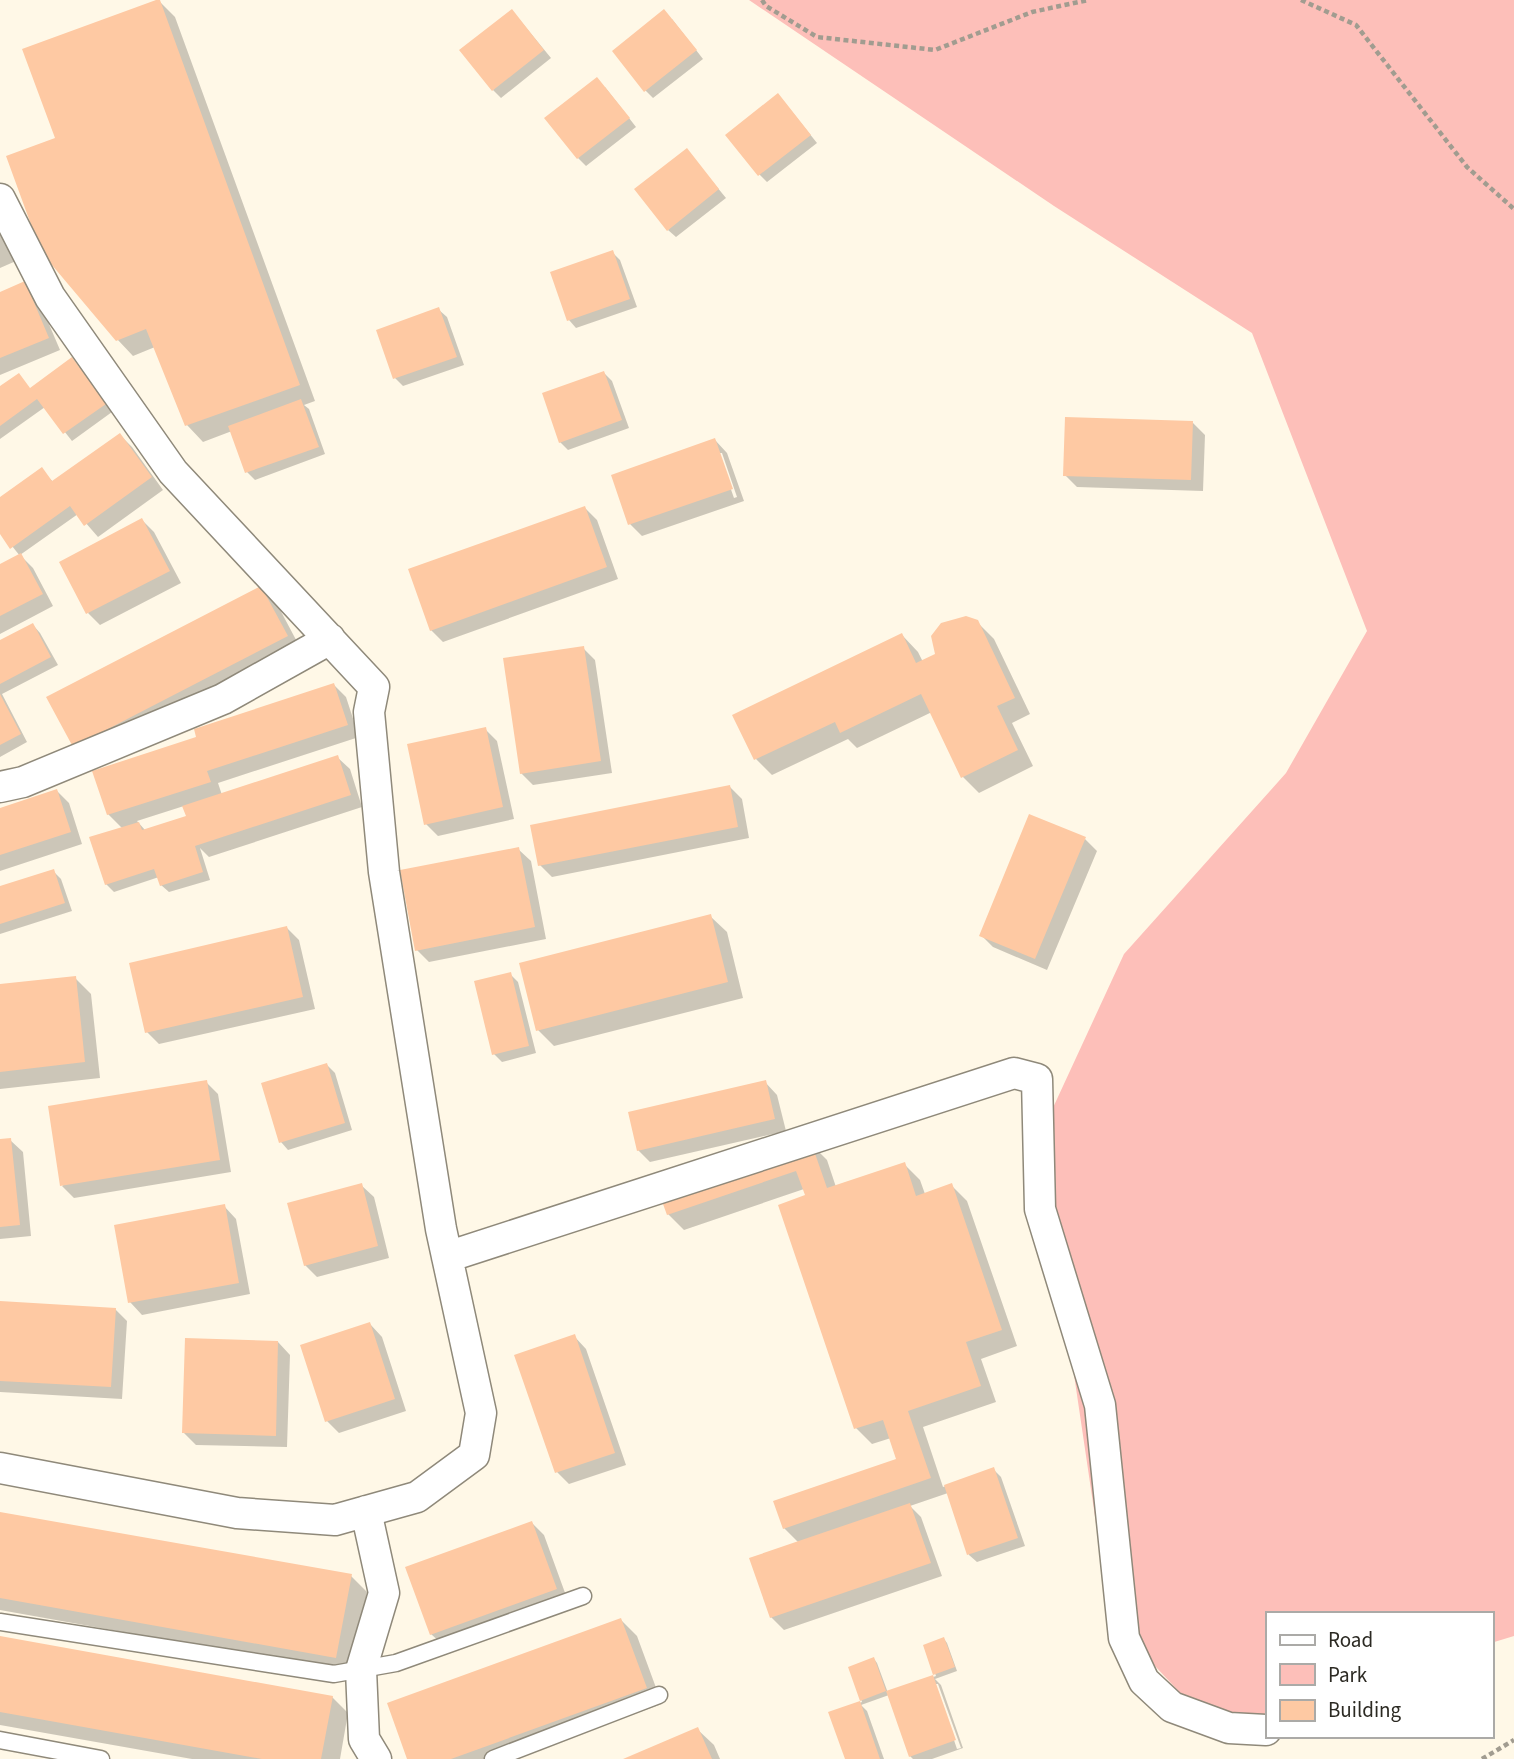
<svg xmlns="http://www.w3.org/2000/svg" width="1514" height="1759" viewBox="0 0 1514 1759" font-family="'Source Sans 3',sans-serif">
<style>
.green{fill:#fdbfb9}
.shadow{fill:#0003;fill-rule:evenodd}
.building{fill:#fec9a3}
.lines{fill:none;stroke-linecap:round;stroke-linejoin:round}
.lane-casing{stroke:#8f897a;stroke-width:19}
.street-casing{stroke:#8f897a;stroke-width:33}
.path{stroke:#a19c90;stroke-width:4.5;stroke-dasharray:5 3.5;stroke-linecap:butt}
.lane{stroke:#fff;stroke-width:16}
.street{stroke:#fff;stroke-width:30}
</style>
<rect width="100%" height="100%" fill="#fff8e7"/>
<path class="green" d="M749 0H1514V1636L1491 1643V1614H1267V1713L1214 1729 1110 1618 1039 1138 1124 954 1286 773 1367 631 1252 333 1054 206Z"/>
<path class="shadow" d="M159 1 175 17 315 401 304 405 309 409 325 454 255 480 247 472 232 431 203 442 187 425 155 347 133 356 117 339 57 139Z
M519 19 551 58 501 98 493 90Z
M672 19 703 59 653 98 645 90Z
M605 87 636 127 586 166 578 158Z
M785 103 817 143 767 182 759 174Z
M694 159 726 198 676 237 668 230Z
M0 224 16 261 0 268Z
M612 252 620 260 637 307 576 328 569 320 552 273Z
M25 284 37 296 60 350 0 375V294Z
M439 310 447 317 464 365 403 386 395 378Z
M80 367 112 412 72 441 45 407 0 439V388L31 389Z
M604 373 612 381 629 428 568 450 560 442Z
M1193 423 1205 435 1203 491 1077 487 1065 475Z
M120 435 132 447 163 490 98 537 78 514 20 555 33 568 53 606 0 634V566L20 556 0 531V499L42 470 54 483Z
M715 440 727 453 744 501 642 536 630 524ZM718 453H722L737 497 734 498Z
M585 508 597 520 618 579 443 642 431 630Z
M142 520 154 532 181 583 100 625 88 613Z
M261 588 277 604 303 653 74 746Z
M977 622 994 639 1030 714 1012 723 1033 766 979 793 963 777 932 712 857 748 848 739 772 775 756 759 735 716 902 635 918 652 923 662 937 655Z
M33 625 40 633 58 665 2 694 27 742 0 757V642Z
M583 648 595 660 612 773 533 785 521 773Z
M334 685 346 697 359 737 218 783 222 795 337 757 350 769 362 807 209 857 200 848 210 880 169 892 161 885 159 877 114 892 106 884 123 829 108 814 199 738ZM184 806 188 817 145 830 137 821Z
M485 729 497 741 514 819 438 836 426 824Z
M730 787 742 799 749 838 552 877 540 865Z
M57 791 69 803 82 844 0 871V810Z
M1085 839 1097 851 1047 970 993 947 981 935Z
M518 849 531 861 546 939 429 962 417 950Z
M53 871 61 879 72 911 0 934V888Z
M710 916 727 932 743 998 554 1046 538 1030Z
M287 928 299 940 315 1009 159 1044 147 1032Z
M510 974 518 982 536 1053 502 1062 494 1054Z
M75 978 91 994 100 1078 0 1089V986Z
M327 1065 335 1073 352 1130 288 1150 281 1142Z
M206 1082 218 1094 231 1172 74 1198 62 1186Z
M765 1082 777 1095 786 1131 650 1162 638 1150Z
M10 1140 23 1152 31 1236 0 1239V1141Z
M811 1144 827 1160 836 1187 904 1164 920 1180 925 1194 951 1185 967 1201 1017 1346 981 1359 996 1402 923 1427 943 1487 993 1469 1001 1477 1025 1546 977 1562 969 1555 948 1493 910 1506 921 1517 942 1576 784 1630 771 1617 799 1543 784 1528 898 1460 891 1438 872 1444 856 1428 804 1189 684 1230 668 1214Z
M361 1185 374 1197 389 1258 317 1277 305 1265Z
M224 1206 236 1219 250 1294 142 1315 130 1302Z
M0 1302 115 1309 127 1321 122 1399 0 1392Z
M370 1324 382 1337 406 1411 339 1433 327 1421Z
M574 1336 586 1349 626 1465 569 1484 557 1472Z
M278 1342 290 1355 287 1447 196 1445 184 1433Z
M0 1513 351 1576 367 1592 352 1673 0 1610Z
M532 1523 544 1535 568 1601 444 1646 431 1634Z
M621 1620 637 1636 662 1704 510 1759H409Z
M0 1638 332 1697 348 1713 340 1759H192L0 1725Z
M944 1639 947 1643 957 1671 935 1679 941 1685 963 1748 932 1759H913L910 1756 889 1695 861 1705 867 1711 884 1759H847L831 1713 862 1702 850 1668 874 1659 877 1663 888 1693 936 1676 925 1646ZM935 1684H938L961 1748 957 1749Z
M697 1729 714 1745 720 1759H627Z"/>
<path class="building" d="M156 0H160L300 385 185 426 146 329 116 341 41 252 6 156 55 138 22 49Z
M512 9 544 50 492 91 459 50Z
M664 9 697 50 644 92 612 51Z
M597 77 630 118 577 159 544 118Z
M778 93 811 135 758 176 725 135Z
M687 148 719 189 667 231 634 189Z
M613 250 630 299 567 321 550 272Z
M25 281 49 338 0 358V292Z
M439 307 457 357 393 379 376 330Z
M72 357 106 404 63 434 37 399 0 426V386L19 373 30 388Z
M604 371 622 420 559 443 542 393Z
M301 399 319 447 245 473 228 426Z
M1065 417 1193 421 1191 480 1063 476Z
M120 433 152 477 84 526 70 506 10 549 0 534V497L42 467 52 481Z
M715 438 733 489 628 525 611 475Z
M585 506 607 567 430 631 408 569Z
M142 518 170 571 86 614 59 562Z
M21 553 43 594 0 616V564Z
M261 586 288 636 73 747 46 697Z
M966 616 978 620 1015 698 997 706 1018 750 961 778 921 694 840 733 835 722 754 760 732 715 902 633 916 663 935 654 931 636 941 623Z
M33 623 51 657 0 684V640Z
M584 646 601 761 520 774 503 658Z
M334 683 348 725 207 771 211 782 107 815 92 771 196 737 194 729Z
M0 694 21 734 0 745Z
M486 727 503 807 424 825 407 744Z
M338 755 351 795 195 846 203 872 160 886 154 869 105 885 89 837 139 822 142 830 186 816 182 806Z
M730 785 738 827 538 866 530 825Z
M57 789 71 832 0 855V808Z
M1029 814 1086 837 1035 959 979 936Z
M519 847 535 927 415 951 400 870Z
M54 869 65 903 0 924V886Z
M711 914 728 982 536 1031 519 963Z
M287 926 303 997 145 1033 129 963Z
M511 972 529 1046 492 1055 474 981Z
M76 976 85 1062 0 1072V984Z
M327 1063 345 1123 279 1143 261 1083Z
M207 1080 220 1160 60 1186 48 1106Z
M766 1080 775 1119 637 1151 628 1112Z
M11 1138 20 1225 0 1227V1139Z
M811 1142 827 1188 905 1162 916 1196 952 1183 1002 1330 966 1342 981 1386 908 1411 931 1478 783 1529 773 1501 896 1459 883 1420 854 1429 778 1205 805 1195 796 1171 667 1215 659 1193Z
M362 1183 378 1246 304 1266 287 1203Z
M225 1204 239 1283 128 1303 114 1225Z
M0 1301 116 1308 111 1387 0 1381Z
M370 1322 395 1399 325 1422 300 1345Z
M575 1334 615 1453 555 1473 514 1355Z
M185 1338 278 1341 276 1436 182 1433Z
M994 1467 1018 1538 967 1555 944 1485Z
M910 1503 931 1563 770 1618 749 1558Z
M0 1512 352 1574 336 1658 0 1598Z
M532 1521 557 1589 430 1635 405 1567Z
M621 1618 647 1688 451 1759H407L387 1703Z
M0 1636 333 1696 321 1759H262L0 1712Z
M944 1637 955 1667 933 1675 956 1740 909 1757 886 1691 933 1675 923 1645Z
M874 1657 886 1691 860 1701 848 1667Z
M860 1701 880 1759H845L828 1712Z
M698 1727 712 1759H623Z"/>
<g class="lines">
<defs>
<path id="lane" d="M0 1622 334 1674 396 1663 583 1596
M0 1740 101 1759
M493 1759 659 1695"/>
<path id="street" d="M0 199 50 297 173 472 374 687 369 712 384 872 441 1229 481 1413 474 1455 417 1497 335 1520 237 1513 0 1468
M0 787 23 782 223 699 330 639
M447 1257 1014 1073 1037 1079 1040 1209 1100 1405 1124 1638 1144 1681 1172 1707 1229 1728 1266 1730
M366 1511 384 1593 361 1670 364 1739 376 1759"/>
</defs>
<use href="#lane" class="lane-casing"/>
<use href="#street" class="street-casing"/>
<path class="path" d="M762 0 766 6 817 37 935 50 1032 12 1088 0
M1301 0 1356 25 1467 167 1514 209
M1482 1759 1514 1740"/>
<use href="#lane" class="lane"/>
<use href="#street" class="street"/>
</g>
<rect x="1266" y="1612" width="228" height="126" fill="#ffffff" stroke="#abaaa7" stroke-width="2"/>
<rect x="1280" y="1635" width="35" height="10" fill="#ffffff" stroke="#abaaa7" stroke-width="2"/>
<text x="1328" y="1647" font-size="21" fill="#2c2a23">Road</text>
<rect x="1280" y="1664" width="35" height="21" fill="#fdbfb9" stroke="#abaaa7" stroke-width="2"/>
<text x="1328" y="1682" font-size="21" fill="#2c2a23">Park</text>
<rect x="1280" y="1700" width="35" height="21" fill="#fec9a3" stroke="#abaaa7" stroke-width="2"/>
<text x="1328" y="1717" font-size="21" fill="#2c2a23">Building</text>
</svg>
